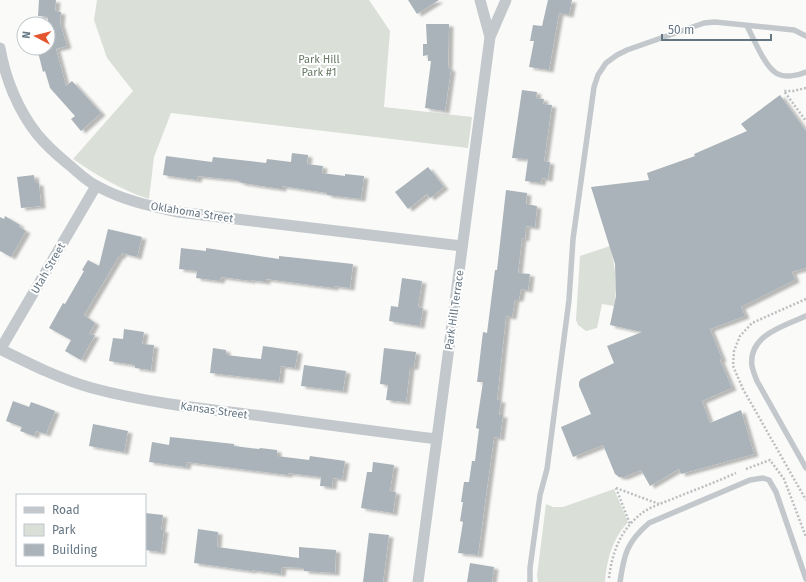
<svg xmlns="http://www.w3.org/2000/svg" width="806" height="582" viewBox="0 0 806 582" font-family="'Fira Sans',sans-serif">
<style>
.green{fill:#dadfd7}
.building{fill:#aab3b9;filter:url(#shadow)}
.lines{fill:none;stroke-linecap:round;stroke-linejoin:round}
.path{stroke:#bbbfc2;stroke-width:2.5;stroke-dasharray:2 2;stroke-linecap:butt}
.lane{stroke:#c3c8cc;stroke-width:5.5}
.street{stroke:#c3c8cc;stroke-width:11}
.labels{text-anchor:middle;stroke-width:4;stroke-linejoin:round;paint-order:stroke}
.park-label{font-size:11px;fill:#687a64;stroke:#fff}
.street-label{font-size:11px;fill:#657683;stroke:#fff}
</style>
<defs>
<filter id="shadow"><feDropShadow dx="4.5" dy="2.5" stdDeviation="1" flood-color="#0004"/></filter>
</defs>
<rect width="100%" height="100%" fill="#fafaf8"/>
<path class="green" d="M97 0H369L390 31 384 107 472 117 468 148 171 113 154 157 149 199C121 190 98 176 73 159L133 91 107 58 94 20Z
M610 246C615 266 618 286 614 306L602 304 597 328 586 331 578 325 576 320 580 256Z
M614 489 628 522C612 540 607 559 605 582H538L537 576 546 504 553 507H563Z"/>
<path class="building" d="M39 0H56L55 11 61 12 60 23 67 46 56 49 66 86 72 81 101 113 81 131 71 119 75 116 50 88 45 71 43 72 37 48H48V17L38 16Z
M408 0H439L417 14Z
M548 0H572L569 15 559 13 549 70 529 67 534 41H530L533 25 542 26Z
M426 24H449L448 68 451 69 445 111 425 108 431 61H428V55L423 56V44H427Z
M522 90 537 92 536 98 544 99 543 104 552 105 544 161 550 162 548 179 542 178 541 183 525 181 528 159 512 158Z
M780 95 806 131V268L792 272 795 280 741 307 745 316 710 329 722 359 720 360 732 388 702 401 710 423 741 410 754 454 681 474 679 469 650 486 641 470 624 477H619L615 474 603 445 573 457 561 427 591 414 579 386V382L581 379 614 363 607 346 642 332 610 325 616 296 615 264 591 187 649 180 647 173 695 156 694 154 747 131 741 124Z
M292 153 308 155 307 164 323 166 322 173 345 176V174L364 176 361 199 327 195V193L282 186V189L242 183 236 180 198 176 197 180 163 175 166 156 212 162 213 157 266 163 267 159 291 162Z
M428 167 444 187 430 198 427 194 408 209 395 192Z
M34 175 35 183H39L41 206 21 208 17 177Z
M506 190 527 193 526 204 537 206 535 227 526 226 525 239 522 238 518 273 530 274 528 290 521 289 519 299H515L512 317 506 316 497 400H501L499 415H503L500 438 494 437 478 555 458 553 463 522 460 521 463 502H461L464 482H469L472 461H475L479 429 476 428 483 382H477L483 332 487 333 495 270H497Z
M5 216 20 225 19 227 26 231 11 257 0 251V217L4 219Z
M108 229 142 237 137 257 122 253 121 256H119L84 315 95 323 89 334 95 335 81 360 65 351 71 340 49 328 63 303 65 304 84 271 82 270 88 260 99 266Z
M181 248 206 251V248L279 259V256L353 264 350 288 334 286V288L266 279V282L251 280V281L221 277 220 281 196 278 197 271 179 269Z
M402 278 422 281 418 307 423 308 420 326 389 321 391 306 398 307Z
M124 329 144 332 142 344 154 345 151 370 135 368V365L109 361 113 338 123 339Z
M263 346 298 351 295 368 281 366 279 381 210 373 213 348 226 350V355L261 359Z
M384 348 416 352 414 367H410L406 402 386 400 388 385 380 384Z
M304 365 346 371 343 391 301 386Z
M13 401 29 407 31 402 55 411 46 434 36 431 34 436 20 431 22 427 6 421Z
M93 424 128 431 124 452 89 446Z
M170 437 234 444V446L259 449 260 448 277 450V456L309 460 310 456 345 461 342 479 333 478 332 487 320 486 321 477 288 473V475L187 462 186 467 149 462 152 442 169 445Z
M373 462 394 465 390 491 396 492 393 513 361 508 367 472H372Z
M145 513 163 515 161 530H164L161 552 145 550Z
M198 529 218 532 217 547 299 558V547L336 550 335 573 304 571V568L282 567 281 574 252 570V571L194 563Z
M369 533 389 535 383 582H363Z
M470 563 494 567 492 582H467Z"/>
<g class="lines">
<path class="path" d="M806 88 793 91H784L806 121
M806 299 752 323 740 336 734 351 733 366 743 389 806 500
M746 469 770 460 784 479 806 537
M616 488 659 504
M616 488 630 524
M609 578C612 552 621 529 642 513 653 505 669 501 682 495 700 488 718 481 736 473"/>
<path class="lane" d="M747 26C754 39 764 65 776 73 784 78 798 76 806 72
M806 316C784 326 748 335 752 366 753 371 755 376 757 381L806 468
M530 582V568L540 495 547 469 569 300 573 239 594 87 598 75 606 63 617 55 627 50 704 23 715 22 794 30 806 36
M620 582C624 554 627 542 649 523L750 480 763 478 769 480 776 492 806 579"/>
<path class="street" d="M490 37 506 0
M0 48C5 78 18 110 37 134 46 145 57 155 68 164 77 171 86 181 97 186 122 200 150 206 178 212L462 246
M0 349C30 364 60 379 92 388 148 403 206 409 262 416 321 424 379 432 437 439
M0 350 96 186
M418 582 490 37 480 0"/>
</g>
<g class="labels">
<g class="park-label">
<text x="319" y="63">Park Hill<tspan x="319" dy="13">Park #1</tspan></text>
</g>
<g class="street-label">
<text transform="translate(192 212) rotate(9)" y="4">Oklahoma Street</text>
<text transform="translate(48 268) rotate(-60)" y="4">Utah Street</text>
<text transform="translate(454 310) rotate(-82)" y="4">Park Hill Terrace</text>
<text transform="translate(214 410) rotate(8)" y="4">Kansas Street</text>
</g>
</g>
<rect x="16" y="494" width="130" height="72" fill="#ffffff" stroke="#c1c8cd"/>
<rect x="24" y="507" width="20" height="6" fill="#c3c8cc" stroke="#c1c8cd"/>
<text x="52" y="514" font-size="12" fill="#657683">Road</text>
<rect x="24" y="524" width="20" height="12" fill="#dadfd7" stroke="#c1c8cd"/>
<text x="52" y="534" font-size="12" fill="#657683">Park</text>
<rect x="24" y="544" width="20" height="12" fill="#aab3b9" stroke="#c1c8cd"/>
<text x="52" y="554" font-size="12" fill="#657683">Building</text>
<g transform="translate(36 36) rotate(277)"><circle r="19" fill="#ffffff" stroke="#c1c8cd"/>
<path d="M0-3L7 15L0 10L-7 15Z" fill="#e4572e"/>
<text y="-6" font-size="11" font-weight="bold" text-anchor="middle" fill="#657683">N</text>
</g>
<path d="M662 34v6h109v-6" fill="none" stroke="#657683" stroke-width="2"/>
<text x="668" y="34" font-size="12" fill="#657683" stroke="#ffffff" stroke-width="3" paint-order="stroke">50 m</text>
</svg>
